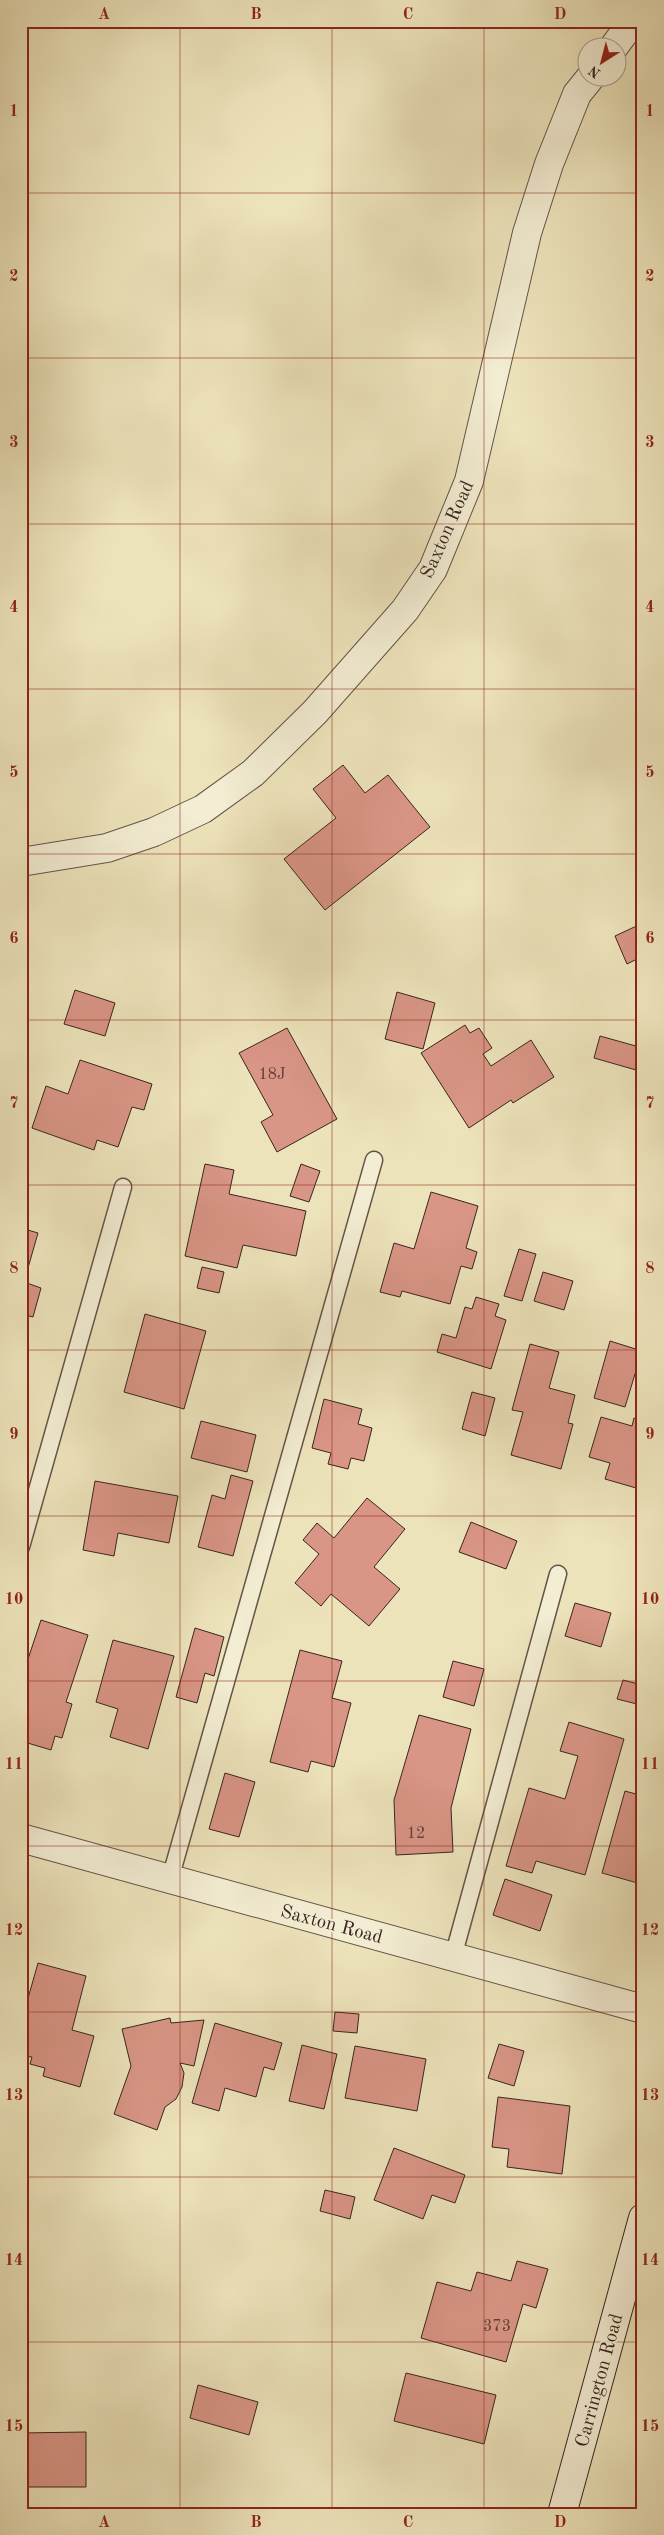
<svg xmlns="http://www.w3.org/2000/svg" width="664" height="2535" viewBox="0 0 664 2535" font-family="'Old Standard TT',serif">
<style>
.building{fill:#d99586;stroke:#37251f}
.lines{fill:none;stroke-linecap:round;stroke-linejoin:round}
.lane-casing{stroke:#645446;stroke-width:19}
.street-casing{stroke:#645446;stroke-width:30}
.secondary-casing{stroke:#37251f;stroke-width:30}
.lane{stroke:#f3edd3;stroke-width:16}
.street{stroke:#f3edd3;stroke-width:28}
.secondary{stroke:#f3edd3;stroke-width:28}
.grid{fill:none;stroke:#8f2418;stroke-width:1;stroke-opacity:0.55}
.labels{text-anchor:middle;stroke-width:4;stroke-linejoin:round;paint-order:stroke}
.number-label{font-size:16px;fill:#604139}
.street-label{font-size:19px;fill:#37251f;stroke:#f3edd3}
.neatline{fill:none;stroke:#8f2418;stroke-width:2}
.grid-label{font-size:16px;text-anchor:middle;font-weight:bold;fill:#8f2418}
</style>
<rect width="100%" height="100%" fill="#ede3bb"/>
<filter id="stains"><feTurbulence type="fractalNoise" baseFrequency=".004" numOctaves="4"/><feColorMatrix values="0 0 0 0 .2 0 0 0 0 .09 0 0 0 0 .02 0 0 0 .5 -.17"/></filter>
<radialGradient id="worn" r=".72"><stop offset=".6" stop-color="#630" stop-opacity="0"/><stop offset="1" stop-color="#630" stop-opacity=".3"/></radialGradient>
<path class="building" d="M343 765 365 793 388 775 430 827 325 910 284 859 336 818 313 789Z
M643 923V966L639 958 627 964 615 936Z
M75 990 115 1003 105 1036 64 1024Z
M397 992 435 1003 423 1049 385 1039Z
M465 1025 470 1033 479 1028 492 1048 483 1054 491 1066 531 1040 554 1077 513 1103 511 1100 469 1128 421 1053Z
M287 1028 337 1119 277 1152 261 1122 273 1115 239 1053Z
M600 1036 643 1048V1072L594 1058Z
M80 1060 152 1084 144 1110 132 1107 118 1147 97 1140 94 1150 32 1128 46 1086 68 1094Z
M205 1164 234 1170 229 1194 306 1211 296 1256 243 1245 237 1268 185 1256Z
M301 1164 320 1171 309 1202 290 1196Z
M431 1192 478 1206 466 1248 477 1252 472 1269 461 1266 450 1304 402 1291 400 1297 380 1292 394 1243 414 1249Z
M21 1228 38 1233 24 1282 41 1288 33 1317 21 1314Z
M519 1249 536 1254 522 1301 504 1296Z
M202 1267 224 1272 219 1293 197 1288Z
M543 1272 573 1281 564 1310 534 1301Z
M476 1297 499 1304 495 1316 506 1320 491 1369 437 1352 442 1334 456 1338 465 1307 472 1309Z
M145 1314 206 1331 184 1409 124 1392Z
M610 1341 642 1351 625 1407 594 1398Z
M530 1344 559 1352 549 1388 575 1395 568 1423 573 1424 561 1469 511 1455 523 1412 512 1410Z
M472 1392 495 1398 485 1436 462 1429Z
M324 1399 362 1409 358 1424 372 1428 364 1461 351 1458 348 1469 328 1464 331 1453 312 1448Z
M601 1417 632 1426 634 1418 643 1421V1490L605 1479 610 1463 589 1457Z
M201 1421 256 1435 247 1472 191 1458Z
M231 1475 253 1481 233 1556 198 1547 212 1495 225 1499Z
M95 1481 178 1496 169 1543 118 1533 114 1556 83 1550Z
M367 1498 405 1529 374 1567 400 1589 369 1626 331 1594 321 1606 295 1583 319 1554 303 1540 317 1523 334 1538Z
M471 1522 517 1541 506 1569 459 1552Z
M575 1603 611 1613 601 1647 565 1636Z
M41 1620 88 1635 66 1702 72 1704 62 1738 55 1736 51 1750 21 1741V1680Z
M195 1628 224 1637 214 1676 205 1673 197 1703 176 1697Z
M113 1640 174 1656 148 1749 110 1737 118 1709 96 1702Z
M300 1650 342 1661 332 1698 351 1703 334 1767 311 1761 308 1772 270 1762Z
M453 1661 484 1669 474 1706 443 1697Z
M623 1680 642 1685 637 1704 617 1699Z
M419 1715 471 1729 451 1808 453 1852 396 1855 394 1800Z
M569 1722 624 1739 585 1875 536 1861 532 1873 506 1866 529 1788 565 1799 578 1756 560 1751Z
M225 1773 255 1782 239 1837 209 1829Z
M625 1791 643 1796V1878L641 1884 602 1873Z
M505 1879 552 1895 540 1931 493 1915Z
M38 1963 86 1976 72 2030 94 2036 80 2087 43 2076 45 2068 30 2064 32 2057 21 2056V2023Z
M335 2012 359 2014 357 2033 333 2031Z
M170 2018 171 2023 204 2020 194 2066 180 2063 184 2073 182 2087 176 2099 165 2107 157 2130 114 2114 131 2066 122 2029Z
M215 2023 282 2043 274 2070 264 2067 256 2097 225 2088 219 2111 192 2103Z
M499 2044 524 2051 514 2086 488 2078Z
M302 2045 337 2054 324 2109 289 2101Z
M355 2046 426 2059 417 2111 345 2098Z
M498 2097 570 2106 562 2174 507 2167 509 2149 492 2147Z
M394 2148 465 2175 455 2203 432 2195 423 2219 374 2200Z
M325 2190 355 2197 350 2219 320 2211Z
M517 2261 548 2269 536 2308 523 2304 506 2362 421 2338 437 2282 471 2291 477 2272 511 2281Z
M406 2373 496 2395 484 2444 394 2421Z
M198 2385 258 2402 249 2435 190 2418Z
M86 2432V2487H21V2433Z"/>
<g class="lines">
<defs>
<path id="lane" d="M21 1547 123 1187
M170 1879 374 1160
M453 1957 558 1574"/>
<path id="street" d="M613 48 633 21
M21 862 107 848 154 832 203 809 253 773 315 712 405 610 433 569 469 481 527 233 549 164 577 94 590 78
M21 1838 643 2009"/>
<path id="secondary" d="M562 2514 643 2218"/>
</defs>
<use href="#lane" class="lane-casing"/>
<use href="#street" class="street-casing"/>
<use href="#secondary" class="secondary-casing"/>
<use href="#lane" class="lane"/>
<use href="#street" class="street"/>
<use href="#secondary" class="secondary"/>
</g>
<path class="grid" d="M180 21V2514M332 21V2514M484 21V2514M21 193H643M21 358H643M21 524H643M21 689H643M21 854H643M21 1020H643M21 1185H643M21 1350H643M21 1516H643M21 1681H643M21 1846H643M21 2012H643M21 2177H643M21 2342H643"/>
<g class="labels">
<g class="number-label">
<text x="272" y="1079">18J</text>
<text x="416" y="1838">12</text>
<text x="497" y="2331">373</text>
</g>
<g class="street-label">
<text transform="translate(446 529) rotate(-66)" y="7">Saxton Road</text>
<text transform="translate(332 1923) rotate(15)" y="7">Saxton Road</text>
<text transform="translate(598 2380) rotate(-75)" y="7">Carrington Road</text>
</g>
</g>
<rect width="664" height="2535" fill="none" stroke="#ede3bb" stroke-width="55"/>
<g transform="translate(602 62) rotate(216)"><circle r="24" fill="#f3edd3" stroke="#a89d8b"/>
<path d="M0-4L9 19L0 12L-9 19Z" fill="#8f2418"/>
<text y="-8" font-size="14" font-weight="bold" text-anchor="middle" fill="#37251f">N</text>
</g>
<rect x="28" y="28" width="608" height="2480" class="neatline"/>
<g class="grid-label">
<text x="104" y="19">A</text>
<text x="256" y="19">B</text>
<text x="408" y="19">C</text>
<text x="560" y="19">D</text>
<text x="14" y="116">1</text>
<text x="650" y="116">1</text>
<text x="14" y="281">2</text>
<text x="650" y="281">2</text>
<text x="14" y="447">3</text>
<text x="650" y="447">3</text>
<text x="14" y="612">4</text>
<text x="650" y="612">4</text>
<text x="14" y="777">5</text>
<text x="650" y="777">5</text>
<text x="14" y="943">6</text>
<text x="650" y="943">6</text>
<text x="14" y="1108">7</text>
<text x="650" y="1108">7</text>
<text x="14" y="1273">8</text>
<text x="650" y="1273">8</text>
<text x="14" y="1439">9</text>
<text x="650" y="1439">9</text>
<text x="14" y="1604">10</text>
<text x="650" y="1604">10</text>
<text x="14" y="1769">11</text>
<text x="650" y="1769">11</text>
<text x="14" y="1935">12</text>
<text x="650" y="1935">12</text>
<text x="14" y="2100">13</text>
<text x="650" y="2100">13</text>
<text x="14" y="2265">14</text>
<text x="650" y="2265">14</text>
<text x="14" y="2431">15</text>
<text x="650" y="2431">15</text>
<text x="104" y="2527">A</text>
<text x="256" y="2527">B</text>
<text x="408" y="2527">C</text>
<text x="560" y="2527">D</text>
</g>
<rect width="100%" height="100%" filter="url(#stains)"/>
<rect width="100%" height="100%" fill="url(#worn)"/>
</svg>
